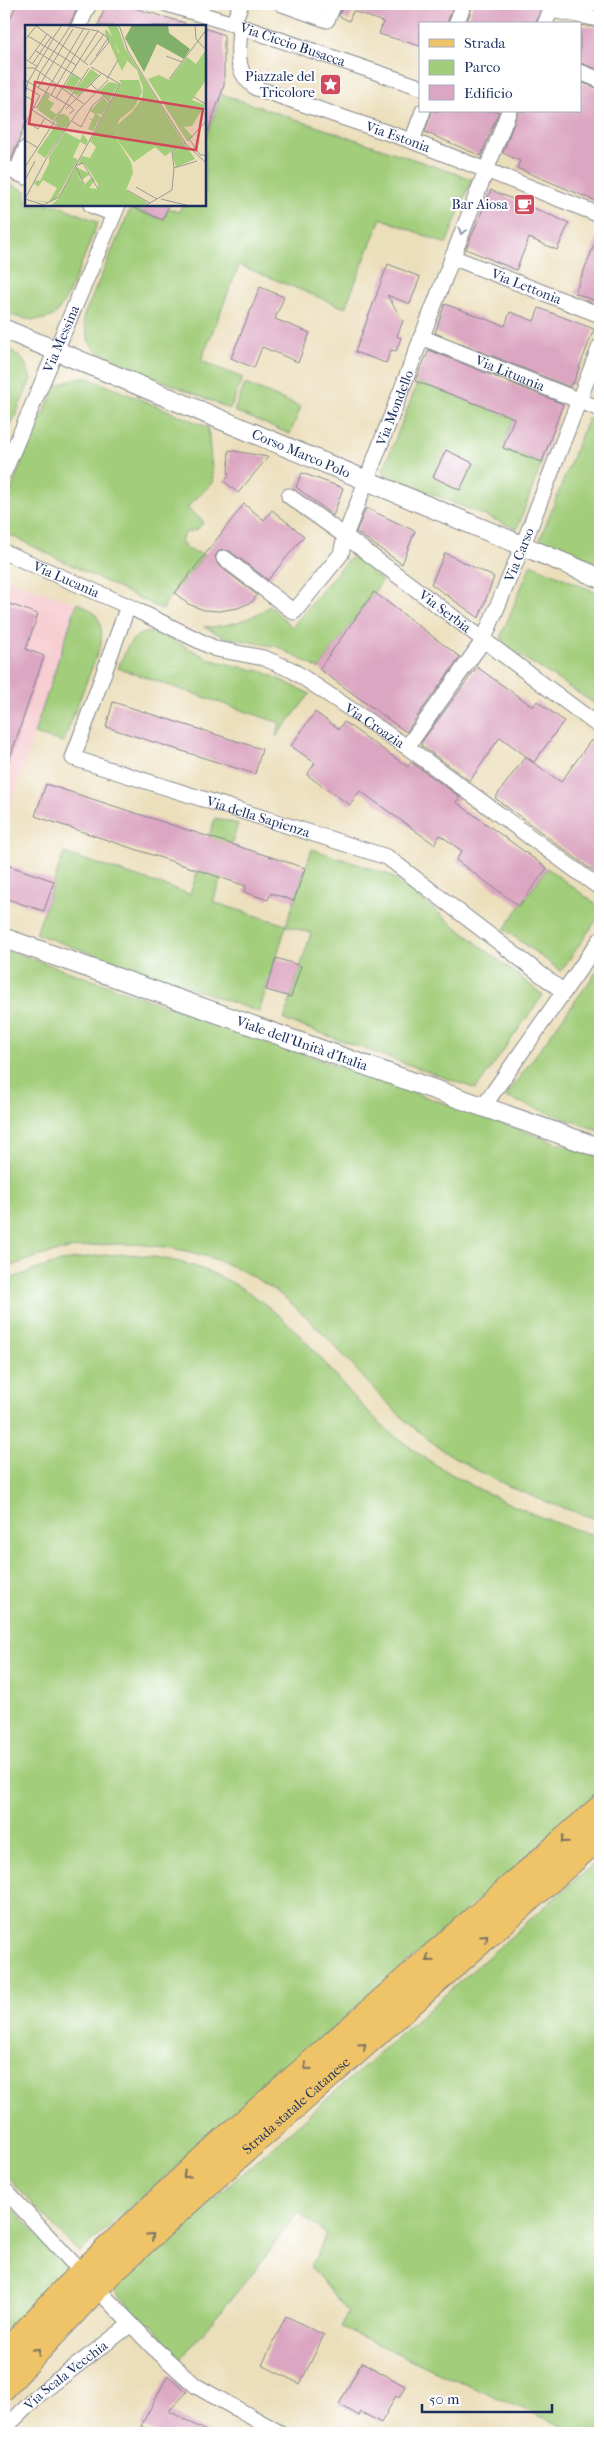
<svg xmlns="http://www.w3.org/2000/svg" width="604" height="2437" viewBox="0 0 604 2437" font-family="'IM FELL French Canon',serif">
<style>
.built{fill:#f7cfd3}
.green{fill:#a2cd7a;stroke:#5e7e6c}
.building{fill:#dba6c1}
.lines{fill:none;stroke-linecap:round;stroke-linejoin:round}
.minor-casing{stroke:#83868c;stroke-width:17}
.tertiary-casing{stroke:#83868c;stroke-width:21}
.primary-casing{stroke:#83868c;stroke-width:27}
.minor{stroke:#fff;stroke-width:15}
.tertiary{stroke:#fff;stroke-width:19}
.primary{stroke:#efc469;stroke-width:25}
.oneway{stroke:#8d97ae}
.oneway2{stroke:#7a7263}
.labels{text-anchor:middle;stroke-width:4;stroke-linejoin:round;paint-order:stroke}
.street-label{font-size:14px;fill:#1b2f5e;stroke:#fff}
.poi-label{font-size:14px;fill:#1b2f5e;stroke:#fff;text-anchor:end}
.inset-road{fill:none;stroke:#989895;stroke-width:1}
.view{fill:#d1495b;fill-opacity:0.15;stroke:#d1495b;stroke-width:2.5}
.inset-edge{fill:none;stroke:#1b2f5e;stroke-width:2.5}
</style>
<rect width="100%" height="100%" fill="#fff"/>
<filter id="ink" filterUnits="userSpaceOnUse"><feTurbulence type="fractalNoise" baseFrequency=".02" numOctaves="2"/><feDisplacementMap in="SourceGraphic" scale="10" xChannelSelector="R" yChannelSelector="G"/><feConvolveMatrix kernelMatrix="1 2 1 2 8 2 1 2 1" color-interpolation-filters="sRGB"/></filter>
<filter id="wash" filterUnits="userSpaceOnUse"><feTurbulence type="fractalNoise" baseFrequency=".0096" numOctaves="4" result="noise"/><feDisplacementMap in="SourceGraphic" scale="20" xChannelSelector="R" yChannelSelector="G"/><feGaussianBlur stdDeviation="1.12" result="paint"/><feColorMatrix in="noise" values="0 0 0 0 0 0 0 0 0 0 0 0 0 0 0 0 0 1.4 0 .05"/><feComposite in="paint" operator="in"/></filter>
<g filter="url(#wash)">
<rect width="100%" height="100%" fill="#ebdeba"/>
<path class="built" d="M4 578 77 603 10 808 4 806Z"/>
<path class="green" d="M221 94 472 179 446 244 381 218 345 308 239 265 201 361 243 378 230 409 98 353 89 342 83 318 131 207 163 220 168 208 179 212 182 205H205V141Z
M4 182 26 191V205H58L98 222C90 240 67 307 53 316 39 324 17 318 4 312Z
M4 344 24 361 31 379 4 442Z
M77 378H88L208 427 213 482 187 508 204 522 198 529 185 533 181 541 187 549 204 555 166 602 163 610 4 532V510L26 450 56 386Z
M418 382 514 418 503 448 542 462 517 529 382 473Z
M245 384 301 407 290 434 234 411Z
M588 418 600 423V564L540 539Z
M355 557 382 581 319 669 278 647 224 637 204 627C228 627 250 620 270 606L292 627 347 560Z
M531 564 600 594V707L504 645 501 636Z
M77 603C98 612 103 620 101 644L63 742 34 734Z
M158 632 211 660 264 672 310 694 276 737 280 723 118 668C128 646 130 631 158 632Z
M215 818 238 824 213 902 286 925 312 849 390 875 543 995 476 1089 284 1020 311 933 286 926 259 1012 36 934 64 853 190 894Z
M547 868 600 907V915L561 971 504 929Z
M4 949 600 1158V1520C543 1503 477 1476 429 1440 377 1401 341 1346 292 1304 213 1236 98 1228 4 1269Z
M600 967V1131L505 1097Z
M128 1254C206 1260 256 1288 309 1345 333 1371 354 1400 380 1423 435 1474 529 1517 600 1537V1792L79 2253 4 2173V1282C48 1263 80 1255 128 1254Z
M600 1858V2433H579L451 2378 341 2327 348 2312 311 2267 326 2234 298 2212 253 2273 178 2362 162 2345 161 2336 152 2324H145L113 2288Z
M4 2199 67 2266 32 2310 4 2329Z"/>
<g id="blocks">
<path class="building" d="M17 4H67L78 6 69 26H26V122L11 160 4 158V31Z
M106 4H121L185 23V26H98Z
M343 4H454L447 24H420V46L379 34 383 22 353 11 349 21 339 16Z
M473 4H543L535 24H466Z
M586 4H600V10L585 7Z
M580 25 600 28V70L580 63Z
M205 28 224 35V86L207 134 205 133Z
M580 82 600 89V203L517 168 520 161 503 153 518 111H580Z
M432 111H499L481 156 425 132Z
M491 190 569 223 557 250 529 238 516 270 466 249Z
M127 205H169L163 220Z
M599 233H600V303L575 293Z
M388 264 420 277 410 304 387 295 403 321 397 336 401 338 396 351 391 350 386 363 355 352Z
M260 287 284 297 275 319 310 333 298 362 262 347 254 368 231 358Z
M445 304 505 326 510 312 534 321 539 308 594 329 573 384 571 383 570 387 435 333Z
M429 350 563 404 542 462 503 448 514 418 415 381Z
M229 450 268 457 238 493 224 481 228 477Z
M446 450 473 463 460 490 433 477Z
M302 473 343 488 333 516 296 487Z
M244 504 264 520 272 510 304 536 268 580 230 551 220 550 215 556 218 565 257 595 252 602 238 608 219 611 204 610 188 604 175 593Z
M366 508 415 531 402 564 356 532Z
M445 553 494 577 479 618 431 584Z
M374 592 460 657 406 732 319 669Z
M4 602 38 614 26 649 44 656 6 770 4 769V653L9 637 4 635Z
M477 667 533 707 537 701 564 721 534 762 500 737 470 781 422 746 421 743Z
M113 702 262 749 255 774 106 727Z
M315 712 339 729 344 722 408 767 411 762 460 797 456 802 547 868 519 906 456 860 462 851 440 835 434 844 360 791 350 805 307 775 315 763 291 746Z
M591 740 600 747V876L495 798 525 757 561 782Z
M46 784 305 868 294 901 271 893 268 900 244 892 246 886 35 816Z
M4 864 54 881 44 911 4 898Z
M276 958 301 966 291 997 266 990Z
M286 2316 324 2335 300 2384 262 2365Z
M362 2362 405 2386 399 2398 396 2396 381 2423 361 2412 359 2416 339 2404Z
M168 2375 187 2392 169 2411 210 2433H155L141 2426Z"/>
</g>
</g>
<g filter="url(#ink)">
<use href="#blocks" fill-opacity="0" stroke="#83868c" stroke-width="1"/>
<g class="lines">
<defs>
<g id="minor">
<path id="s1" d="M167 4 233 24 420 87"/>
<path d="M282 4 327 20 334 4"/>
<path d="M551 10 600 19"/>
<path d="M233 24 241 4"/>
<path d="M456 24 464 4"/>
<path d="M545 24 553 4"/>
<path d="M79 26 89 4"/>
<path id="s2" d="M240 26C239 52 233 71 256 88L412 141 600 215"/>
<path d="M580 72 600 80"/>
<path d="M412 141 423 111"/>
<path d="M4 167 26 177"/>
<path d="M16 173 26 148"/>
<path d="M91 205 114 214"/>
<path id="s3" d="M452 257 600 315"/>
<path id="s4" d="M421 337 600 409"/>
<path id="s5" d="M4 472 118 205"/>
<path id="s6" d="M289 496 345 536 600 727"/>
<path id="s7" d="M4 552 128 606 216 649 264 658 292 670 407 747 600 888"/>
<path id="s8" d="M224 558 294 612 341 554 345 536 509 111"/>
<path id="s9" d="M128 606 73 758 387 857 564 992"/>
<path id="s10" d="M407 747 483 641 523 545 600 346"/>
<path d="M483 1107 600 940"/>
<path d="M4 2189 72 2262"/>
<path d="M104 2296 154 2348 196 2386 280 2433"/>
<path id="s11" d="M4 2429 42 2392 131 2324"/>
</g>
<g id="tertiary">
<path id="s12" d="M4 329 600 578"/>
<path id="s13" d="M4 938 600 1148"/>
</g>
<g id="primary">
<path d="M4 2355 69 2285 206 2156 600 1808"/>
<path id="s14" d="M4 2387 113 2270 224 2169 600 1836"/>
</g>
</defs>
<use href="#minor" class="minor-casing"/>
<use href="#tertiary" class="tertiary-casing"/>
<use href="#primary" class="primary-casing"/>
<use href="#minor" class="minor"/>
<use href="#tertiary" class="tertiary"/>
<use href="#primary" class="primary"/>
</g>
<defs><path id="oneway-chevron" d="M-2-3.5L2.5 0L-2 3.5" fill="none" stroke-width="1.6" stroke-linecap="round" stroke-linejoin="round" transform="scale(1.25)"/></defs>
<use class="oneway" href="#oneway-chevron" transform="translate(462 231) rotate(111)"/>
<g class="oneway2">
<use href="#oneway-chevron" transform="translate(564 1840) rotate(139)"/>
<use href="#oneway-chevron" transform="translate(485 1938) rotate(-42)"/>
<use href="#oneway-chevron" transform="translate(429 1959) rotate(139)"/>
<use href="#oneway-chevron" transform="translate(363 2046) rotate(-42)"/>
<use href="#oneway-chevron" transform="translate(307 2067) rotate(139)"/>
<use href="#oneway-chevron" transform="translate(186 2175) rotate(137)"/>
<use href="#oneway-chevron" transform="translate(151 2236) rotate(-42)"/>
<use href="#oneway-chevron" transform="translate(37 2351) rotate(-47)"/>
</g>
</g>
<defs>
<symbol id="sight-square" viewBox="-11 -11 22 22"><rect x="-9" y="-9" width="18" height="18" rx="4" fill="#d1495b" stroke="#fff"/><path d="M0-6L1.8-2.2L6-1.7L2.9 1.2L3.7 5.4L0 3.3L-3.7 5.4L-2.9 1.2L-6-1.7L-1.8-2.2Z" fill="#fff"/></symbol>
<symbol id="cafe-square" viewBox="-11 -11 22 22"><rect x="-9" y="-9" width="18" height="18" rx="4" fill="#d1495b" stroke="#fff"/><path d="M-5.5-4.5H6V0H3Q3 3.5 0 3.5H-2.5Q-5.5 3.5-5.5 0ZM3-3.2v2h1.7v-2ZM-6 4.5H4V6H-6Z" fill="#fff"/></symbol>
</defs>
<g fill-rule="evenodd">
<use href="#sight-square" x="318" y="72" width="25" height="25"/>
<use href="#cafe-square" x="512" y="192" width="25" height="25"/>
</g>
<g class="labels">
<g class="street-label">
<text dy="5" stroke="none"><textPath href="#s1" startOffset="132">Via Ciccio Busacca</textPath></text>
<text dy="5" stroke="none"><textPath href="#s2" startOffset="218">Via Estonia</textPath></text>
<text dy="5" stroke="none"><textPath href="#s3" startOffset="80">Via Lettonia</textPath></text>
<text dy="5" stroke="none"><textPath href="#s5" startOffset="145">Via Messina</textPath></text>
<text dy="5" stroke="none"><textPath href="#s4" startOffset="96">Via Lituania</textPath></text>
<text dy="5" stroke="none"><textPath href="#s8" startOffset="319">Via Mondello</textPath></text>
<text dy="5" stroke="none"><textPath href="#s12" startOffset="322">Corso Marco Polo</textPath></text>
<text dy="5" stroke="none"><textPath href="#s10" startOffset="224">Via Carso</textPath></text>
<text dy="5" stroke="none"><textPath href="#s7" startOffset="68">Via Lucania</textPath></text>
<text dy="5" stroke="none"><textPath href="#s6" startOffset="194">Via Serbia</textPath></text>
<text dy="5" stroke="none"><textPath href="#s7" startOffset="412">Via Croazia</textPath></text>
<text dy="5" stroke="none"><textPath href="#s9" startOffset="356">Via della Sapienza</textPath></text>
<text dy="5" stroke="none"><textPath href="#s13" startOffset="316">Viale dell'Unità d'Italia</textPath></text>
<text dy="5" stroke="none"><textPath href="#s14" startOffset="406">Strada statale Catanese</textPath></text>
<text dy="5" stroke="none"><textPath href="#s11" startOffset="82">Via Scala Vecchia</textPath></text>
</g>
<g class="poi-label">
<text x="315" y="81">Piazzale del<tspan x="315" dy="16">Tricolore</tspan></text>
<text x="508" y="209">Bar Aiosa</text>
</g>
</g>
<g transform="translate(25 25)">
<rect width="181" height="181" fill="#ebdeba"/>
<path d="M82 0H92L100 23 159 118 140 131 130 122 109 137 93 116 91 104 92 115 106 137 108 148 101 165 123 178 117 181H25L33 174 51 142 65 149 57 155 52 149 59 160 67 152 70 155 64 163 73 164V159L59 138 53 140 57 131 65 133 71 122 65 116 96 58 94 55H114L117 67 109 83 95 94 92 100 108 86 117 73 118 63 112 45 95 29ZM81 4 88 13 93 27 102 36 97 46 80 8ZM180 26 181 55 167 75 180 80 167 101 159 102 168 112 162 116 123 54 134 50 144 55 162 32 171 39ZM66 44 74 50 53 71 48 68ZM47 49 55 54 47 67 39 63ZM84 57 94 59 84 76 74 66ZM21 68 25 71 23 75 29 78 25 85 31 89 37 83 28 96 12 84ZM78 72 84 78 77 90 71 88 76 92 68 106 63 104 67 95 62 93 68 94 70 89 65 86ZM31 96a7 7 0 1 1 14 0a7 7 0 1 1-14 0ZM30 101 39 106 20 133 12 127ZM40 107 55 115 58 109 63 116 61 120 55 117 48 132 53 135 31 174 23 178 8 175 24 177 32 163 18 155 10 166 13 161 9 159 11 155 15 156 24 138V132ZM160 119 170 134 151 142 147 128Z" fill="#a2cd7a"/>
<path d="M107 0H143L144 8 165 24 159 34 132 19 119 47 100 13Z" fill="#81b06a"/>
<path class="inset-road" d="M10 0 63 40M38 0 73 6 82 12 84 17 65 40M94 0 103 26 128 67 161 119 182 139M170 0 171 14 182 26M3 11 51 40M28 13 37 0M0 15 11 1M11 26 56 54M0 31V55M71 31 83 13M141 31 157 37M0 34 13 42M55 34 73 6M4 35 22 9M59 37 79 9M8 38 26 12M0 43H9L59 79M82 54 93 35M144 54 182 4M0 55 45 81 49 85 44 89M66 59 85 77M10 61 15 48 46 0M0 62 14 70M13 63 48 4M0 70 3 57 28 14M26 70 64 6M0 71 9 76 5 86M169 72 182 80M31 73 55 34M8 82H12L59 3M41 84 76 49M7 85 40 106M47 96 56 102 67 81 78 71M2 97 13 104 20 93M0 99 15 70M0 115 13 123M165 115 175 130H182M163 116 182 95M50 141 58 138 73 164M0 142 64 43M51 142 59 159M149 143 147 127 160 118M0 155 10 136M111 162 132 174M102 165 125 178M0 174 21 134 53 86 83 55M0 174 22 181M136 174 165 181M20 179 34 172 95 59 66 42M120 181 147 165 149 143 172 136"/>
<path class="view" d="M10 57 178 84 171 125 4 99Z"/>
<rect width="181" height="181" class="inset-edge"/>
</g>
<rect width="604" height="2437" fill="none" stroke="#fff" stroke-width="20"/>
<rect x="419" y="22" width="162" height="90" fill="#ffffff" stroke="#a4acbf"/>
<rect x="429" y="39" width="25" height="8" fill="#efc469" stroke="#a4acbf"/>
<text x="464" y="48" font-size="15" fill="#1b2f5e">Strada</text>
<rect x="429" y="60" width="25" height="15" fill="#a2cd7a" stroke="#a4acbf"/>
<text x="464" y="72" font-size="15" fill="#1b2f5e">Parco</text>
<rect x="429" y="85" width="25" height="15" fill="#dba6c1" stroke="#a4acbf"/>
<text x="464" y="98" font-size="15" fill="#1b2f5e">Edificio</text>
<path d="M422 2404v8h130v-8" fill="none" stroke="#1b2f5e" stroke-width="2.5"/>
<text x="429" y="2404" font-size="15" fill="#1b2f5e" stroke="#ffffff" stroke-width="4" paint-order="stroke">50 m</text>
</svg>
